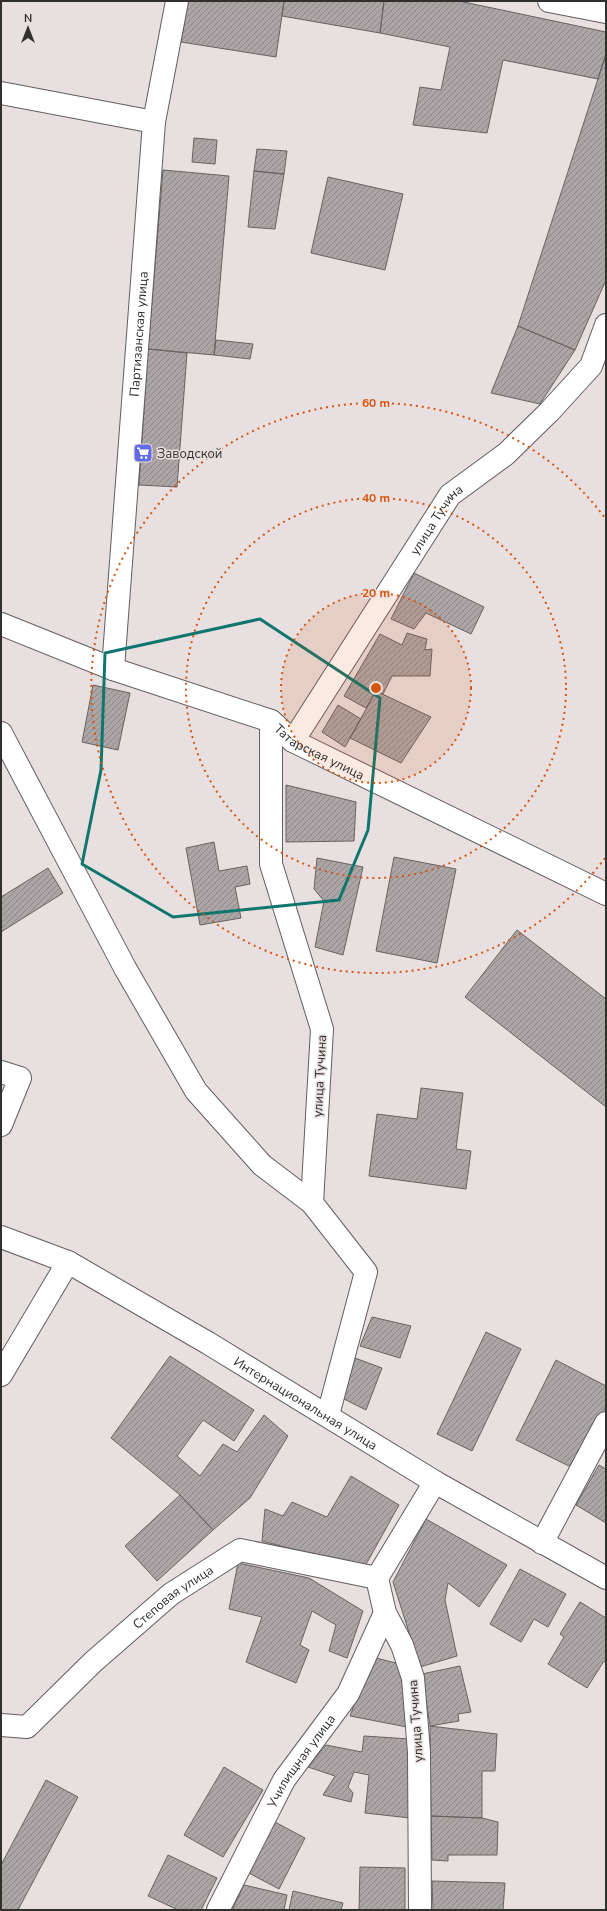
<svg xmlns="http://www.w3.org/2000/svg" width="607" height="1911" viewBox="0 0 607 1911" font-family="'Nunito Sans',sans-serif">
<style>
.building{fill:url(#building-hatch);stroke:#686263}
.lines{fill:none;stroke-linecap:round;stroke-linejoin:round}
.minor-casing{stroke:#635d5d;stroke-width:24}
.major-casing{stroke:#635d5d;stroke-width:24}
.minor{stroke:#fff;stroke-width:22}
.major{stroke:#fff;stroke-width:22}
.marked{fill:none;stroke:#0f766e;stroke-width:3;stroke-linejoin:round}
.ring{fill:none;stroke:#d65510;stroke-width:2;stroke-dasharray:2 4}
.labels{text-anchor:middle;stroke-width:3;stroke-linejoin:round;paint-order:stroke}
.street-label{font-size:13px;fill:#32302f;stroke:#e8e0e0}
.poi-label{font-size:13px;fill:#32302f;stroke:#e8e0e0;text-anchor:start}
.centre{fill:#d65510;stroke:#e8e0e0;stroke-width:2}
.ring-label{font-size:12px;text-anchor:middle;font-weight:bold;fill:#d65510;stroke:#e8e0e0;stroke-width:3;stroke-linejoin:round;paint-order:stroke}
</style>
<defs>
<pattern id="building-hatch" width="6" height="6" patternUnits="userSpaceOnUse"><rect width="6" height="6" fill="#aba5a6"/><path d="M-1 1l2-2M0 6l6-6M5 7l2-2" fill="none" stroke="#8c8788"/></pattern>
</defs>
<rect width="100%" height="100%" fill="#e8e0e0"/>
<path class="building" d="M188 1H284L276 57 181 42Z
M284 1H384L380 33 282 16Z
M384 1H459L606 32V54L598 79 503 60 487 133 413 125 420 87 441 90 450 47 380 33Z
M606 54V280L575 350 518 326Z
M194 138 217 140 215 164 192 162Z
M257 149 287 151 284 174 254 171Z
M163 170 229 176 214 355 148 349Z
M254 171 284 174 275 229 248 227Z
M328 177 403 194 385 270 311 253Z
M518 326 575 350 540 404 491 393Z
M216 340 253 344 250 359 214 355Z
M148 349 187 353 177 487 139 485Z
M414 573 484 607 471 634 426 613 414 629 391 619Z
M407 633 427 639 425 650 432 649 430 676H392L383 694 376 691 366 708 344 696 380 634 402 645Z
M93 685 130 693 118 750 82 742Z
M376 691 431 717 401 763 350 738Z
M338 705 361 719 345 747 322 732Z
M286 785 356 802 354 841 286 842Z
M214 842 219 871 247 866 250 884 235 887 241 918 200 925 186 848Z
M394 857 456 869 437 963 376 951Z
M317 858 363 867 343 955 315 947 324 901 314 889Z
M48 868 63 893 1 932V897Z
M517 930 606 999V1107L465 997Z
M421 1088 463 1093 456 1149 471 1151 466 1189 369 1176 377 1114 417 1119Z
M372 1317 411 1326 400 1358 360 1346Z
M486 1332 521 1349 472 1451 437 1434Z
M170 1356 254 1410 234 1441 203 1420 177 1456 200 1476 223 1444 237 1452 264 1415 288 1436 250 1498 213 1530 180 1495 111 1438Z
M355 1358 382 1368 366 1410 342 1398Z
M556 1360 606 1386V1406L575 1469 516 1440Z
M599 1465 606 1469V1523L576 1505Z
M351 1476 399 1505 364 1568 262 1541 265 1509 283 1516 292 1502 327 1517Z
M180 1495 213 1530 157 1581 125 1546Z
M426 1519 507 1565 479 1607 448 1583 445 1600 457 1656 420 1667 393 1582Z
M238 1563 309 1578 363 1611 347 1658 329 1651 336 1625 312 1611 300 1645 309 1650 296 1683 246 1662 262 1617 229 1609Z
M520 1569 566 1594 548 1627 534 1619 521 1642 490 1624Z
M580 1602 606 1618V1663L604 1661 587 1688 548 1664 564 1637 560 1634Z
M372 1657 404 1665 407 1727 350 1716Z
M460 1666 471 1712 458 1714 459 1721 430 1726 422 1674Z
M430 1726 497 1734 495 1771H482V1818L431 1816Z
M364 1736 410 1739V1818L365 1813 369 1775 354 1772 348 1787 353 1793 351 1802 323 1795 335 1776 308 1767 326 1745 362 1752Z
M224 1767 263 1790 223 1857 184 1835Z
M46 1780 78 1797 18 1910H4L1 1909V1865Z
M431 1816 482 1818 498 1822 497 1855H448V1861L432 1860Z
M273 1821 305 1838 279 1889 247 1872Z
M168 1855 217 1878 201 1910H178L148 1896Z
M360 1867 405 1868V1910H359Z
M432 1881 505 1883 503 1910H433Z
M244 1885 287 1895 284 1910H232Z
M293 1891 343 1903 341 1910H289Z"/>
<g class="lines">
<defs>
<g id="minor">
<path d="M549 1 606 12"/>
<path d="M1 93 154 122"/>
<path id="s1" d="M1 624 113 669 271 721 293 741 606 894"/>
<path id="s2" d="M113 669 154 122 177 1"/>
<path d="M271 721V864L322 1029 312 1203 366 1272 328 1415"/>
<path d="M1 733 125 968 196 1091 262 1165 312 1203"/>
<path id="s3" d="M293 741 450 495 506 454 549 412 591 366 606 325"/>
<path d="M1 1072 20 1078 1 1125"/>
<path d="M1 1375 68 1262"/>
<path d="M542 1543 606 1423"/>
<path id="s4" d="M1 1725 27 1727 93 1662 171 1594 240 1550 377 1578"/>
<path id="s5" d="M218 1910 284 1780 348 1694 385 1613"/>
<path d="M420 1910 419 1752 413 1678 402 1645 385 1613 377 1578 435 1482"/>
</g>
<g id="major">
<path id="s6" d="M1 1237 68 1262 208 1343 435 1482 606 1578"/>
</g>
</defs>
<use href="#minor" class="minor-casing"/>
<use href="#major" class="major-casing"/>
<use href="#minor" class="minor"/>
<use href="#major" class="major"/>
</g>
<path class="marked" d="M260 619 380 698 368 830 339 900 173 917 82 864 101 770 105 653Z"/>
<circle cx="376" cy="688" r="95" fill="#d65510" fill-opacity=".12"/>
<g class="ring">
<circle cx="376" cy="688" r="95"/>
<circle cx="376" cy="688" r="190"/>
<path d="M605 858A285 285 0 1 1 605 518"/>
</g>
<defs>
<symbol id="supermarket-square" viewBox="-11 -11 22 22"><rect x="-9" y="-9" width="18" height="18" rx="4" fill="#626be3" stroke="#e8e0e0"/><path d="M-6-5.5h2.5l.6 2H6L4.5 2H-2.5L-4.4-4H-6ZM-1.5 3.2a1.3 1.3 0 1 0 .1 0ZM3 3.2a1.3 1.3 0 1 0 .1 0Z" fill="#fff"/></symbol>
</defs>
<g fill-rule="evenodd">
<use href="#supermarket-square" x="132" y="442" width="22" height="22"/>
</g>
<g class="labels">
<g class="street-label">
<text dy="5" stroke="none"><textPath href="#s2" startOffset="336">Партизанская улица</textPath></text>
<text dy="5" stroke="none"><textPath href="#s3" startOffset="264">улица Тучина</textPath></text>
<text dy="5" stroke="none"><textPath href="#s1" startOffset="345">Татарская улица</textPath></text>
<text transform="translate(319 1076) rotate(-87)" y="5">улица Тучина</text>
<text dy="5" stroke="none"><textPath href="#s6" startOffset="348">Интернациональная улица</textPath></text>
<text dy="5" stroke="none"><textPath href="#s4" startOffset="222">Степовая улица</textPath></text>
<text transform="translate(415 1721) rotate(-94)" y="5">улица Тучина</text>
<text dy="5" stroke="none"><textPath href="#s5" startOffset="171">Училищная улица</textPath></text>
</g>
<g class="poi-label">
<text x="157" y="458">Заводской</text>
</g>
</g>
<circle cx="376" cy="688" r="6" class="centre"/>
<g class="ring-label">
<text x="376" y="407">60 m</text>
<text x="376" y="502">40 m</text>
<text x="376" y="597">20 m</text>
</g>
<rect width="607" height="1911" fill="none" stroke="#32302f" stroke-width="4"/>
<g transform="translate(28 28)" stroke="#e8e0e0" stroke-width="3" paint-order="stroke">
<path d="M0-3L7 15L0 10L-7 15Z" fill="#32302f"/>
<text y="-6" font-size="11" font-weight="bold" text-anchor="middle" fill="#32302f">N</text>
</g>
</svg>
